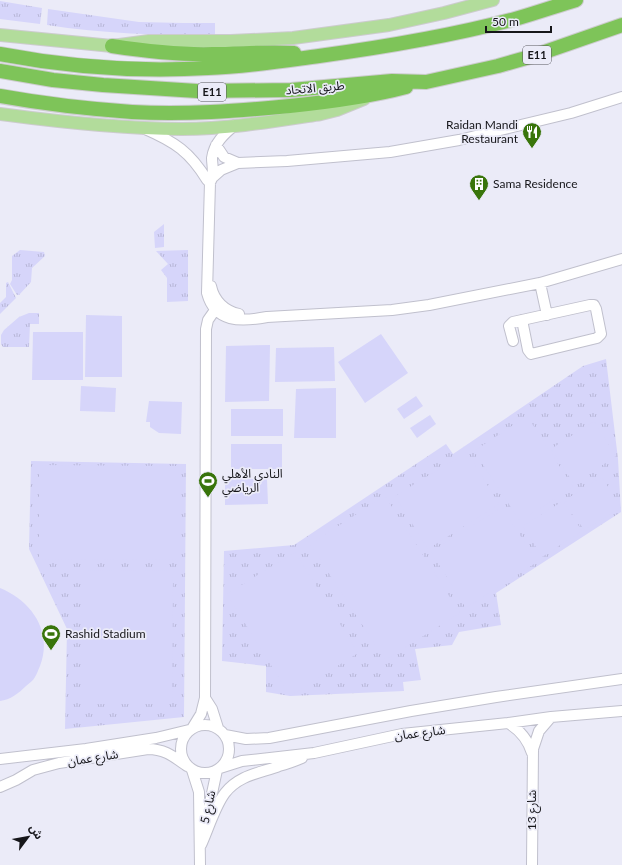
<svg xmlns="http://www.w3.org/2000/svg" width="622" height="865" viewBox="0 0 622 865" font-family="Lato,'Noto Sans Arabic',sans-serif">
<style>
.grass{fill:url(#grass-tufts)}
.park{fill:#d6d5fa}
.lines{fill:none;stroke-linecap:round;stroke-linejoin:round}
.minor-casing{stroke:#c0c0cd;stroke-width:12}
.major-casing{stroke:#cccccd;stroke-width:14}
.highway-casing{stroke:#cccccd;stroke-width:16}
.minor{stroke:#fff;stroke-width:10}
.major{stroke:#b2dc9b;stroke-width:12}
.highway{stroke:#7ec459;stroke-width:14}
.labels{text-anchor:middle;stroke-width:3.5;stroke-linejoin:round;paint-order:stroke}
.shield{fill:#ebebf8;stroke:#56565d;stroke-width:1}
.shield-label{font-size:11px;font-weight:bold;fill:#16161a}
.street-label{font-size:12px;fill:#16161a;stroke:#ebebf8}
.poi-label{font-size:12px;fill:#16161a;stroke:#ebebf8;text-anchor:start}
</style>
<defs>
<pattern id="grass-tufts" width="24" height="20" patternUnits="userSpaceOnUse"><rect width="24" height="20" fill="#d6d5fa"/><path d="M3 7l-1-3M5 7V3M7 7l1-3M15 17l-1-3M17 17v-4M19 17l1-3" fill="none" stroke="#b7b6d6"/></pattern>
</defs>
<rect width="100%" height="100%" fill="#ebebf8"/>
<path class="grass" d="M0 1 42 8 40 24 0 19Z
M48 9 139 22 183 23H215V35C159 35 102 34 47 25Z
M164 224V247L155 248 154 232Z
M20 250 44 252 45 256 32 268 31 282 19 295H17L10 284 12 280V256Z
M188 250V301L167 302V278L161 270 168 264 156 251Z
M8 282 16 298 0 314V303L6 297V283Z
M29 313H39V324H30L29 347H3L1 344V335L4 330 19 317Z
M606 359 618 459 621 512 496 593 501 625 459 632 452 645 415 649 421 680 403 682 404 691 290 696 266 692V666L222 661 224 551 294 545 446 444 453 454 583 366Z
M31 461 186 464 184 717 65 729 67 629 29 549Z"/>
<path class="park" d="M86 315 122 316V377H85Z
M33 332H83V380H32Z
M381 334 408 373 365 403 338 362Z
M270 345 269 401 225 402 226 346Z
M334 347 335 381 275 382 276 348Z
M81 386 116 388 115 412 80 411Z
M336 388V438H294L296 389Z
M416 396 423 406 404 419 397 409Z
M149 401 182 402 181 434 159 433 150 427V422H146Z
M231 409H283V436H231Z
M430 415 436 424 417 438 410 428Z
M527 416 573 487 520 521 474 451Z
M594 421 616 456 574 484 551 449Z
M231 444H282V469H231Z
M467 452 499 504 428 549 395 496Z
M39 465 179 466V560L39 559Z
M602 477 621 508 584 530 565 500Z
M225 479H267L268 504 225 505Z
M385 496 460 613 385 660 310 544Z
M563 501 582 531 542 557 523 526Z
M502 507 537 562 466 608 431 552Z
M295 552 358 653 290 696 227 594Z
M84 570 173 571 172 704H84Z
M0 588C32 601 53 632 40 666 38 670 37 674 35 677 33 681 29 683 26 686 19 693 10 700 0 701Z"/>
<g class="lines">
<defs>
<path id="minor" d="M235 125C224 134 214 143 212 158 212 165 215 176 210 182L207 293C215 323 241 322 267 317L392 310 429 305 540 283 622 259
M145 129C175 142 190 152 207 180L210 182
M216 145 224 157 238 163
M212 178 221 170 238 163 287 161 390 152 459 140 571 113 622 97
M540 283 547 315
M211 286C214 301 225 311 239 314
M513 341 509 326 513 322 590 305H594L596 309 601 334 597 338 531 354 528 350 522 320
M205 698 212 709 218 728
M508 723C520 730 528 740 532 753
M181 749a24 24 0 1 1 48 0a24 24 0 1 1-48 0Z
M193 727 201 714 205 698 206 329 208 320 215 310
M225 735 246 739 269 738 411 711 496 697 622 679
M0 759 86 749 156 738 189 730
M220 768 242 761 314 753 402 734 508 723 551 717 622 711
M192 770 199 792 200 865
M0 787 16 780 33 770 59 763 148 749C165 749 174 757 187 766
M205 826 217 770
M201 845C208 830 215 806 225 793 239 775 260 773 279 766 287 764 295 761 302 758
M532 865 533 749 539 731 551 717"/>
<path id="major" d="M0 35 112 46 149 41H231L293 38 389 25 444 13 493 0
M0 114C60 122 121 129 182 129 228 129 275 121 321 114L337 110 364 99"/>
<path id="highway" d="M112 46C145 51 179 55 213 54 240 54 267 51 294 53
M0 54C68 67 139 72 208 68 245 67 282 61 319 56 385 47 451 36 515 19 536 13 556 6 576 0
M0 71 53 80 103 85 197 91 291 90 392 81 426 82 498 66 533 56 622 25
M0 96C44 104 88 109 132 112 185 115 237 111 290 106 329 102 368 97 406 87"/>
</defs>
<use href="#minor" class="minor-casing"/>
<use href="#major" class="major-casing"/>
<use href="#highway" class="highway-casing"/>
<use href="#minor" class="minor"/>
<use href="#major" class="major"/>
<use href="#highway" class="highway"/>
</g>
<defs>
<symbol id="restaurant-pin" viewBox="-11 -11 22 30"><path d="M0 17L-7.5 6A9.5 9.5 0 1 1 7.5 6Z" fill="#39750b" stroke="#ebebf8"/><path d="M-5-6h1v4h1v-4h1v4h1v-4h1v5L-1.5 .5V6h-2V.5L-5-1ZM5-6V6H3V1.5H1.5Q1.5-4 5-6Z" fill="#fff"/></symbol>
<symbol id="building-pin" viewBox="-11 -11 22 30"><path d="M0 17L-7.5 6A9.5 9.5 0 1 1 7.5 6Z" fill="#39750b" stroke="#ebebf8"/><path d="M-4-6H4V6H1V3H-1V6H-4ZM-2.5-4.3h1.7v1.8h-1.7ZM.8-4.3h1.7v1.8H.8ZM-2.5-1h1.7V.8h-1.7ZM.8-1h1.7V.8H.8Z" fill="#fff"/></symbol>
<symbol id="stadium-pin" viewBox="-11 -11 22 30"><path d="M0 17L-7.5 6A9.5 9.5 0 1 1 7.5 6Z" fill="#39750b" stroke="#ebebf8"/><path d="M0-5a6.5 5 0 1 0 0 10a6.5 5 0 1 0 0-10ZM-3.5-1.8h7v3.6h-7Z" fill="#fff"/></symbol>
</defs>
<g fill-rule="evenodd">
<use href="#restaurant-pin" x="521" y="121" width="22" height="30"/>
<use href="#building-pin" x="468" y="173" width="22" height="30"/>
<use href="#stadium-pin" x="197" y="470" width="22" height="30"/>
<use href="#stadium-pin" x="40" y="623" width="22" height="30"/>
</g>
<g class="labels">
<g class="shield">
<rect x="523" y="46" width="28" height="18" rx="3"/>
<rect x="198" y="83" width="28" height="18" rx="3"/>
</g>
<g class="shield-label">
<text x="537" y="59">E11</text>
<text x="212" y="96">E11</text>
</g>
<g class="street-label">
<text transform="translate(315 88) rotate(-5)" y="4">طريق الاتحاد</text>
<text transform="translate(420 733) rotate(-7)" y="4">شارع عمان</text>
<text transform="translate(93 758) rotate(-9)" y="4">شارع عمان</text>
<text transform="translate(208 807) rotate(-78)" y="4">شارع 5</text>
<text transform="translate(532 810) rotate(-90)" y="4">شارع 13</text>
</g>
<g class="poi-label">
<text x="518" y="129" text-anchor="end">Raidan Mandi<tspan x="518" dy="14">Restaurant</tspan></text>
<text x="493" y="188">Sama Residence</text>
<text x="222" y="478">النادي الأهلي<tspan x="222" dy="14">الرياضي</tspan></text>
<text x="65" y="638">Rashid Stadium</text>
</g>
</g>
<g transform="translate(28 837) rotate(58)" stroke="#ebebf8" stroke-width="3" paint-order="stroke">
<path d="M0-3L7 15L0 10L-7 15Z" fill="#16161a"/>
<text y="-6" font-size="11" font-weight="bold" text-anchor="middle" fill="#16161a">ش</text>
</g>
<path d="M486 26v6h65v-6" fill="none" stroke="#16161a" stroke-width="2"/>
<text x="492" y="26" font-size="12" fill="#16161a" stroke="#ebebf8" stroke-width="3" paint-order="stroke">50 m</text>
</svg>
